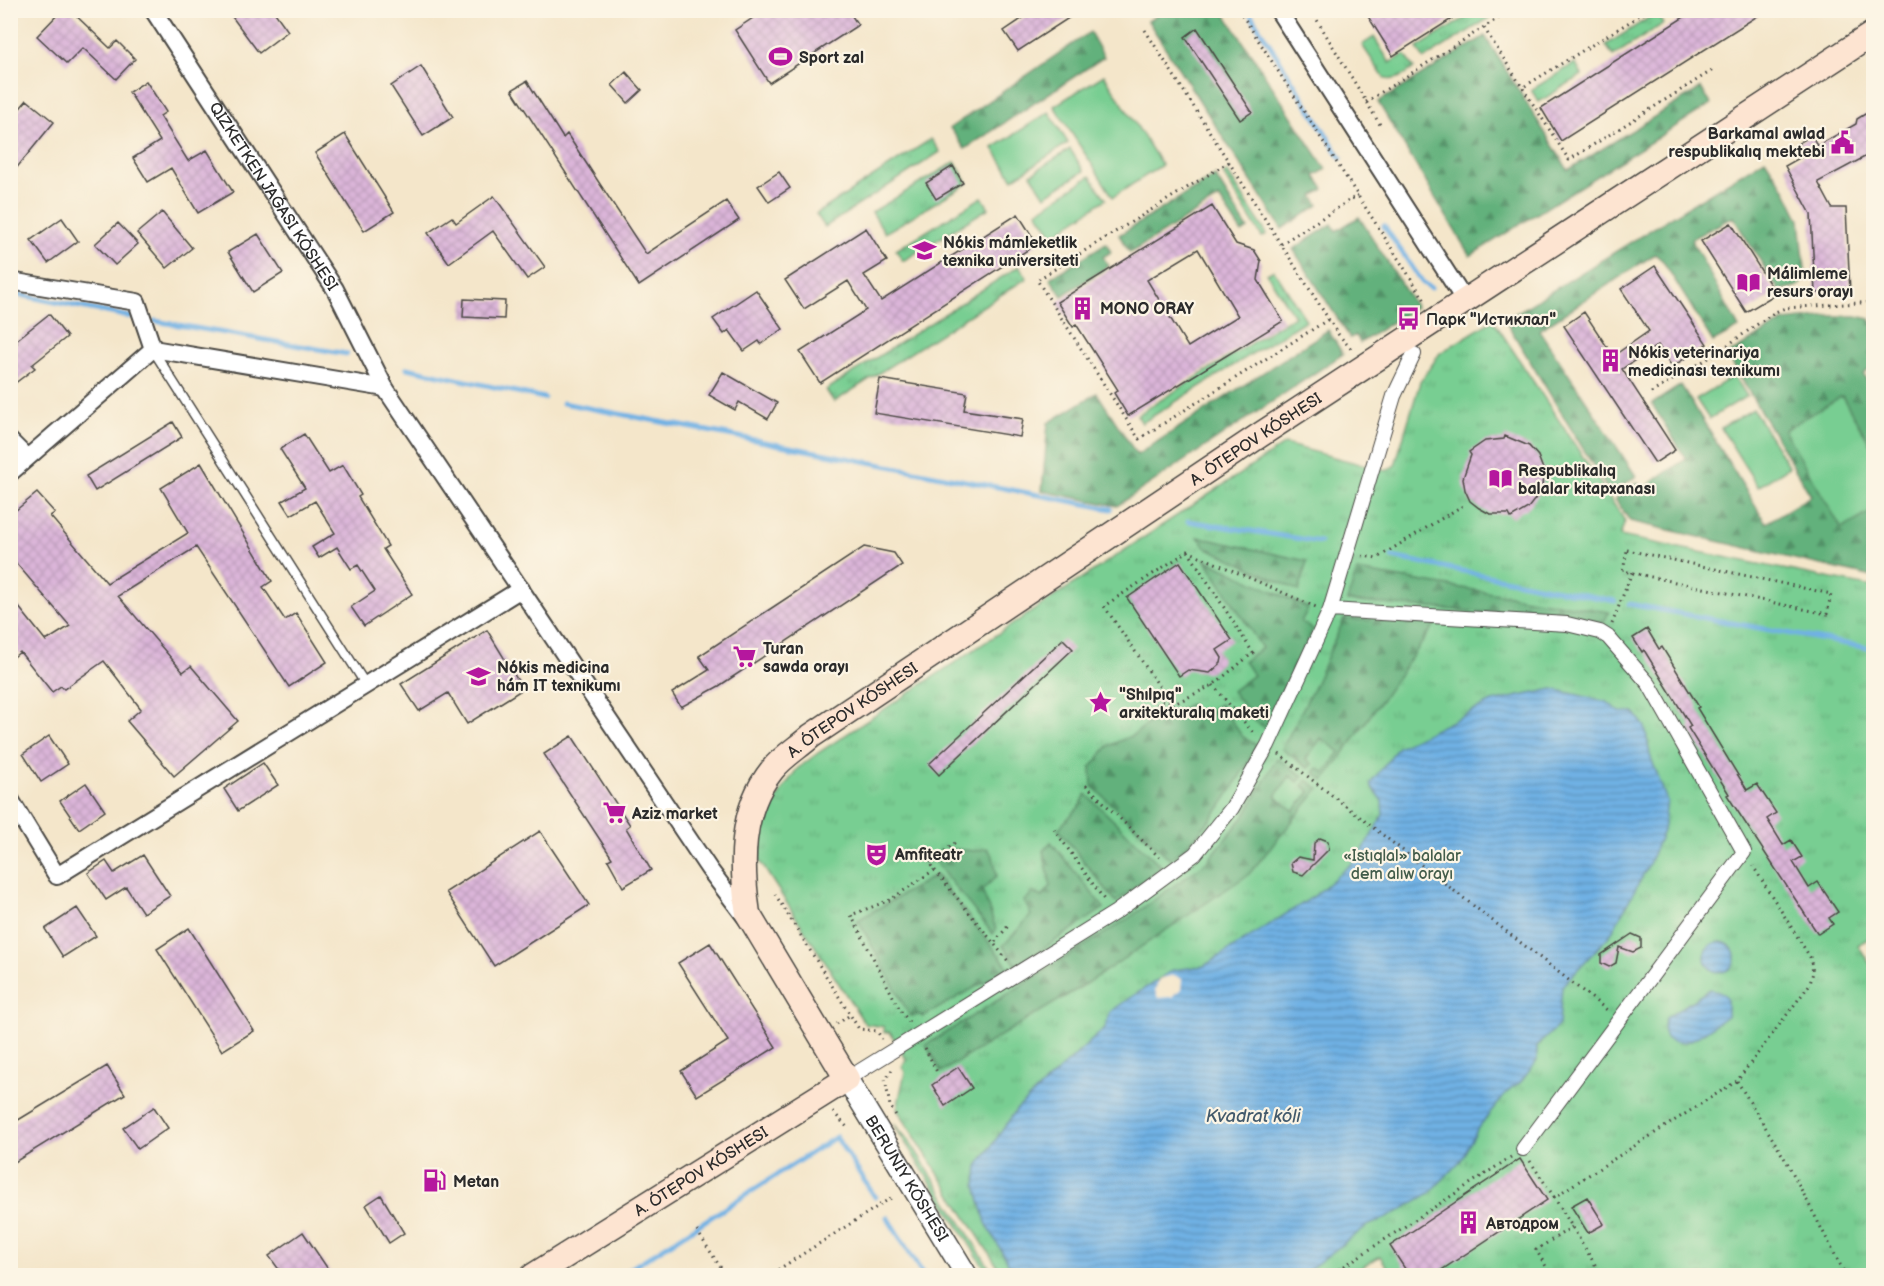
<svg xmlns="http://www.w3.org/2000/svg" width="1884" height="1286" viewBox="0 0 1884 1286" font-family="'Balsamiq Sans',sans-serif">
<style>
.grass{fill:url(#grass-tufts);stroke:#527c5e;stroke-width:1.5}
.forest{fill:url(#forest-firs);stroke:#466e54;stroke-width:1.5}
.garden{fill:#78ce92;stroke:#527c5e;stroke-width:1.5}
.water{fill:url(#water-rules);stroke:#4e6e88;stroke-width:1.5}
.pier{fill:#f4e6ca}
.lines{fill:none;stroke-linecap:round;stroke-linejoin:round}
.stream{stroke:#70b1e4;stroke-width:5}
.building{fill:url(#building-cross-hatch);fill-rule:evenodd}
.service-casing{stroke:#494743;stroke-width:11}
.pedestrian-casing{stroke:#494743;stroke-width:16}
.minor-casing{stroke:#494743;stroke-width:20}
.tertiary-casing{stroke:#494743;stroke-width:24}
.secondary-casing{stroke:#494743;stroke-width:27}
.path{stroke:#494743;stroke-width:3;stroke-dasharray:1.5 4.5;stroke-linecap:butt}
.service{stroke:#fff;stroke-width:8}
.pedestrian{stroke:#fff;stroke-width:14}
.minor{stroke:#fff;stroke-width:16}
.tertiary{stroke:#fff;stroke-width:21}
.secondary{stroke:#fde4d1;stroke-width:24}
.labels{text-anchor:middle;stroke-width:4.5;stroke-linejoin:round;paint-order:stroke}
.poi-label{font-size:16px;font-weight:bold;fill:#2b2b2b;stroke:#fcf5e5;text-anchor:start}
.street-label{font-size:16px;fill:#2b2b2b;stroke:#fcf5e5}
.park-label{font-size:16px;fill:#425c4a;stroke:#fcf5e5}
.water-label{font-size:18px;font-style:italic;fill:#435a6c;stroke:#fcf5e5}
</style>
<defs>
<pattern id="grass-tufts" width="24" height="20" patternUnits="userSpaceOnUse" patternTransform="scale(1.5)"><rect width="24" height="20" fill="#78ce92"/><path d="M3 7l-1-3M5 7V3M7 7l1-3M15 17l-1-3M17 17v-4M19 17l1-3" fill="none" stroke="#68b17e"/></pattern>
<pattern id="forest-firs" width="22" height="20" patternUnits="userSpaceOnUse" patternTransform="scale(1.5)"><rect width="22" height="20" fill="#62b17c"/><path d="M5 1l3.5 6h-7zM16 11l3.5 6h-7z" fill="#519066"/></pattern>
<pattern id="water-rules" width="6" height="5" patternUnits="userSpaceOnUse" patternTransform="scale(1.5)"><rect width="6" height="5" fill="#70b1e4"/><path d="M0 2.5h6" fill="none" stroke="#5c90b9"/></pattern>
<pattern id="building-cross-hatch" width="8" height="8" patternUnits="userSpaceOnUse" patternTransform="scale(1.5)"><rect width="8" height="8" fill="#dbb5d9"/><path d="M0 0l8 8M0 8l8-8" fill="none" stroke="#bc9cba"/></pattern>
</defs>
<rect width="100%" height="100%" fill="#fcf5e5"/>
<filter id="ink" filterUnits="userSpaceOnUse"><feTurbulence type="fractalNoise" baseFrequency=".0167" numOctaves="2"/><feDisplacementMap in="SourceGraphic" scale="12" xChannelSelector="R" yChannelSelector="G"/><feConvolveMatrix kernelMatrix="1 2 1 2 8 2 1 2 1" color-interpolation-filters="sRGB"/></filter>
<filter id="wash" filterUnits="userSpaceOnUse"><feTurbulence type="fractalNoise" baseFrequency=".008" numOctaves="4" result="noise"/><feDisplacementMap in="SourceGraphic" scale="24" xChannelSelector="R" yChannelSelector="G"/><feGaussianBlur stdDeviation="1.35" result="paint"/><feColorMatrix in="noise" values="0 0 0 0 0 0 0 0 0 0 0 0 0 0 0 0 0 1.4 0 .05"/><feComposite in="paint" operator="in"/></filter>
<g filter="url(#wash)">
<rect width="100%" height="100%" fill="#f4e6ca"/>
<path class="grass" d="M1476 11H1487L1491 17 1424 59 1417 48Z
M1656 13 1663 24 1613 56 1606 45Z
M1374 37 1390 63 1405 54 1414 68C1405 74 1395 83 1384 78L1362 45Z
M1575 63 1582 75 1539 102 1531 90Z
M931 139 940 152 825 227 816 214Z
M955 162 968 183 885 233 872 212Z
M1227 172 1267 234 1262 237 1223 174Z
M982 197 989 208 903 261 896 250Z
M1019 266 1027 278 834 402 826 390Z
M1274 270 1306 320 1142 423 1137 415 1294 316 1267 274Z
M1493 320 1625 521 1620 536 1873 587 1874 935 1858 945 1874 970 1873 1275 1393 1276 1380 1256 1350 1275H1003L897 1109 905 1072 902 1067 906 1059 890 1032H884V1027L865 1024 759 860 763 825 781 792 797 769 818 753 1285 444 1386 471 1395 465 1420 382 1440 353Z
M893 1123 911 1143 994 1275H989Z"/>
<path class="forest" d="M1164 11H1223L1326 169 1315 176 1324 189 1313 196 1319 205 1282 229 1148 21Z
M1090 32 1104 57 965 149 950 128Z
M1485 36 1568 170 1701 88 1711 104 1470 256 1378 102Z
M1765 159 1786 191 1800 220 1806 279 1798 286 1779 291 1733 217 1691 239 1739 328 1713 342 1663 261 1655 254 1539 330 1636 476 1611 495 1505 320Z
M1215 176 1248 229 1242 233 1219 198 1130 253 1119 235Z
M1359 217 1416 307 1360 343 1356 335 1350 338 1293 249 1332 224 1336 231Z
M1106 243 1111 252 1103 257 1109 266 1062 296 1050 278Z
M1831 316H1856L1870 319 1873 324V367L1863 374 1873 391V577L1630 521 1615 499 1637 482 1645 490 1653 481 1686 459 1652 404 1681 385 1766 523 1811 496 1727 355 1784 321Z
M1328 330 1343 354 1117 506 1042 491 1048 423 1097 393 1137 455Z
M1198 537 1307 561 1299 591 1207 548Z
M1205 559 1308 608 1301 622 1313 629 1265 728 1256 722 1232 691 1253 675 1244 661 1262 648Z
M1357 571 1609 612 1604 622 1347 601Z
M1344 619 1436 623 1324 781 1314 773 1318 768 1325 773 1340 752 1321 738 1306 759 1312 764 1308 768 1282 749 1315 685Z
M1190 704 1199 717 1220 704 1242 736 1257 746C1233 789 1210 830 1170 859L1092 786 1091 767 1108 746 1135 734 1165 709 1173 714Z
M1277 758 1303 776 1298 782 1290 776 1275 796 1294 811 1310 792 1303 785 1307 780 1319 789 1249 874 1089 982 941 1072 926 1045 1126 920 1207 862 1245 815Z
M1086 794 1161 866 1116 902 1058 829 1080 806Z
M1051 842 1104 908 1017 966 1003 946 1031 915 1024 901 1033 893 1042 897 1051 886 1043 851Z
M987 848 993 856 997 876 982 890 996 929 993 934 935 862 953 849 976 851Z
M936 875 1009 968 923 1017 922 1015 910 1016 858 920Z"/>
<path class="garden" d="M1104 75 1162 165 1113 197 1054 106Z
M1049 112 1068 143 1013 179 993 148Z
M1070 149 1084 171 1045 196 1031 174Z
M1090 176 1106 199 1053 235 1037 212Z
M1734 376 1747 396 1709 419 1696 399Z
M1842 396 1873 449 1874 510 1842 529 1784 430Z
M1753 409 1789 467 1758 487 1721 428Z"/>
<path class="water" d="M1553 689 1607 702 1620 712 1635 713 1645 727 1650 755 1667 801 1663 831 1649 864 1610 935 1562 986 1559 1025 1537 1046V1061L1521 1082 1511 1088 1478 1128 1461 1160 1430 1193 1389 1217 1367 1226 1302 1275 1021 1276 1008 1263 986 1223 976 1186 978 1166 1016 1110 1105 1028 1110 1012 1131 997 1173 970 1204 966 1313 897 1359 857 1383 815 1382 801 1370 784 1398 747 1492 702Z
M1705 957a15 15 0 1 1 30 0a15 15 0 1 1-30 0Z
M1710 989 1719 991 1727 997V1016C1709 1028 1687 1052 1666 1038L1663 1029 1666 1018Z"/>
<path class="pier" d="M1174 975 1182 979 1181 989 1172 997 1158 998 1155 990 1159 979Z"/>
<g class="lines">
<path class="stream" d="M1248 10 1341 158
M1384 226 1423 283 1431 288
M10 293 131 317
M155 321 347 354
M407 368 544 398
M563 403 1111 509
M1188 521 1320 542
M1392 557 1615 601
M1629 604 1874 649
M887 1217 924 1276
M619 1276 836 1137 875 1197"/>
</g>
<g id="blocks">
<path class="building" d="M62 10H70L110 48 117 41 135 59 116 79 83 48 67 64 37 36Z
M227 10H273L288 31 259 53Z
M765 10H848L858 25 769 83 735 30Z
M1035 10H1081L1018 51 1004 31Z
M1364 10H1466L1393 56Z
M1695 10H1767L1561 141 1541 108Z
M1197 28 1252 112 1240 120 1185 37Z
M421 66 453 117 423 136 391 86Z
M626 72 642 90 628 103 612 85Z
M146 81 166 112 160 116 188 161 207 150 233 192 198 213 171 168 148 182 133 158 160 141 129 92Z
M527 81 563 138 567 134 646 254 726 201 739 220 639 286 512 90Z
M27 100 54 122 10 176V120Z
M1865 114 1874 116V152L1818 182 1832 208H1846L1850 292 1815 293 1811 214 1785 166 1803 156 1797 144 1812 135 1817 146 1856 124 1857 119Z
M345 134 394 212 364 231 315 153Z
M953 166 963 183 936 199 926 183Z
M779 172 790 188 769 202 758 186Z
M494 196 545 267 527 279 493 231 449 263 428 233 452 217 456 223Z
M1212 206 1236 244 1254 250 1261 261 1258 280 1283 321 1128 416 1114 393 1118 390 1076 324 1073 327 1057 302ZM1198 249 1238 316 1188 347 1147 280Z
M162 212 192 248 167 268 137 233Z
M1018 214 1037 244 820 383 800 352 866 310 848 281 804 309 785 280 866 228 887 261 864 275 881 301Z
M62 218 78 241 48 263 31 240Z
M118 223 138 244 115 265 95 244Z
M1731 223 1776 294 1746 312 1701 241Z
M258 234 283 273 253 292 228 252Z
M1655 266 1707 344 1672 367 1658 345 1622 369 1675 450 1655 463 1564 326 1584 312 1613 356 1649 331 1621 289Z
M756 290 783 329 761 344 759 341 744 351 729 330 724 334 713 319Z
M464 299 505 301 504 319 463 317Z
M49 314 67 337 32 365 35 368 10 387V348L17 343 15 341Z
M723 372 777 403 768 419 739 402 735 410 709 395Z
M880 379 967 393 964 410 1023 419 1020 437 874 413Z
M173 422 182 437 95 491 86 476Z
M304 434 329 473 343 465 361 495 358 497 388 546 383 549 412 594 364 626 351 607 375 591 358 565 351 569 337 547 319 558 312 547 335 533 315 501 291 515 282 501 305 488 280 449Z
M1505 436 1529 446 1538 456 1543 469 1542 490 1528 508 1511 518 1509 514H1490L1479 508 1470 501 1465 490 1463 478 1471 455 1469 452 1485 441 1504 439Z
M201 463 272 581 263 587 285 620 296 613 327 662 289 687 196 547 118 596 183 672 191 666 238 721 174 776 127 721 141 709 104 661 64 689 61 686 52 692 20 652 10 660V596L46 641 70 626 10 556V515L37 493 55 513 50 516 107 583 188 533 161 488Z
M864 547 894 553 902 565 719 686 681 707 672 693 709 670 699 656Z
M1180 562 1232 640 1217 650 1222 658 1221 663 1210 673 1188 670 1179 676 1127 598Z
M1647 629 1659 649 1662 647 1699 707 1697 708 1747 790 1757 784 1776 813 1767 819 1783 845 1791 840 1802 857 1793 862 1809 888 1818 882 1838 912 1829 918 1833 924 1818 934 1727 795 1729 794 1688 728 1691 726 1644 650 1642 652 1633 638Z
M487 630 523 689 467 724 448 693 419 711 401 684Z
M1063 639 1073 649 939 775 929 764Z
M49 736 68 764 41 782 23 754Z
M572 736 630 825 626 828 651 870 623 887 608 860 612 858 544 754Z
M263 763 278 785 238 811 224 789Z
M86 783 105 811 79 829 60 801Z
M540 831 589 905 494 966 446 892Z
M1320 838 1328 841 1329 849 1303 875 1293 872 1291 863 1298 857 1313 860 1314 843Z
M143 855 170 896 143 913 126 887 106 900 88 873 106 861 114 873Z
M77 908 96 936 63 957 45 929Z
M189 928 254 1031 222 1051 157 949Z
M1632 934 1641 938V948L1633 952 1619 947 1616 963 1609 967 1601 963V955Z
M710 943 776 1047 697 1096 681 1071 728 1041 678 963Z
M107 1066 125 1094 10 1165V1125Z
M958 1067 972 1088 945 1106 932 1085Z
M154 1107 168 1128 138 1149 123 1128Z
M1520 1159 1547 1200 1434 1275H1409L1390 1246Z
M381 1195 404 1233 389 1243 366 1205Z
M1587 1197 1604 1224 1588 1233 1571 1206Z
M303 1232 332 1275H283L269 1256Z"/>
</g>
</g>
<g filter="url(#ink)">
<use href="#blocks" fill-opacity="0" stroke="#494743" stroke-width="1.5"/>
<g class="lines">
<defs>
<path id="service" d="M153 350 366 685"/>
<path id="pedestrian" d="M1330 610 1567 624 1600 632 1608 637 1649 684 1744 852 1523 1149
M847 1079 1116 912 1195 854 1232 808 1268 745 1330 610 1394 396 1414 354"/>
<g id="minor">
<path id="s1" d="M153 10 335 289 385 388 709 869 750 923"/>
<path d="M1278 10 1465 301"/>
<path d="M10 281 137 302 153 349"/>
<path d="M153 349 385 388"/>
<path d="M10 441 26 457"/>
<path d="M10 473 153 349"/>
<path d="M10 799 57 876 521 589"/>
</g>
<g id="tertiary">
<path id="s2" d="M847 1079 967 1276"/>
</g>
<g id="secondary">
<path id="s3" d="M533 1276 847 1079 748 914C741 866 739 811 772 770 782 757 799 747 811 736L1260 435 1874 33"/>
</g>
</defs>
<use href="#service" class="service-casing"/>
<use href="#pedestrian" class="pedestrian-casing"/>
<use href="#minor" class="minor-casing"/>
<use href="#tertiary" class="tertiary-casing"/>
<use href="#secondary" class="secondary-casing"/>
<path class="path" d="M1239 10 1426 302
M1311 10 1382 128
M1484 28 1569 160 1713 70
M1145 30 1338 334 1353 351
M1525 86 1649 10
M1366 102 1511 10
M1229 162 1037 280 1139 439 1329 319
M1281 244 1358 195
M1651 393 1712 356 1775 312 1785 308 1874 302
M1627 550 1831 594 1827 614 1623 571Z
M1188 551 1253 653 1213 685 1172 705 1104 606 1188 551 1316 607
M1362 556 1377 558 1462 506
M1612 624 1632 572
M1213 685 1255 735
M1157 705 1168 699
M1279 754 1607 1010
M1086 785 1162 860
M1054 829 1105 901
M955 843 929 863 1008 961
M775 894 859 1029 877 1031 882 1039
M995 942 1008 926
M909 1022 900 1010 851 915 890 900 934 870
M837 1024 850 1015
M925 1048 938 1074
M892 1070 885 1079 890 1106 897 1117
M1737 1081 1788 1164 1846 1276
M833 1112 847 1127
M1530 1161 1554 1197 1737 1081 1810 984 1813 972 1810 957 1753 866
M1554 1197 1602 1276
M697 1231 726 1276
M768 1276 891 1198
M1329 1276 1511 1157
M1552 1276 1536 1250 1572 1227"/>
<use href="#service" class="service"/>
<use href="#pedestrian" class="pedestrian"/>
<use href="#minor" class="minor"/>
<use href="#tertiary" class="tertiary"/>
<use href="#secondary" class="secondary"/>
</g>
</g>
<defs>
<symbol id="stadium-bare" viewBox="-9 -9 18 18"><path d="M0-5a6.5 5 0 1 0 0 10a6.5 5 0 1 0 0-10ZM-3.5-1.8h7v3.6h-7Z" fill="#b5179e" stroke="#fcf5e5" stroke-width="2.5" paint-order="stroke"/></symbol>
<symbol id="civic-bare" viewBox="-9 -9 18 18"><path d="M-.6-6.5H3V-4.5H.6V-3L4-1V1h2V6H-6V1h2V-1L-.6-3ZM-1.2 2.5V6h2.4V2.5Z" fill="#b5179e" stroke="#fcf5e5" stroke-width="2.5" paint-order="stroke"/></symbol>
<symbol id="university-bare" viewBox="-9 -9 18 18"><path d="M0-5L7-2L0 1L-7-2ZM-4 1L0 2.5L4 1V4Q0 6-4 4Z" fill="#b5179e" stroke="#fcf5e5" stroke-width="2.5" paint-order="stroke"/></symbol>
<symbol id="library-bare" viewBox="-9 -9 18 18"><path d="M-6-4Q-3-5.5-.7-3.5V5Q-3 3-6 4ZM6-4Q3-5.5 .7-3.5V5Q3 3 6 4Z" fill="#b5179e" stroke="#fcf5e5" stroke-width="2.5" paint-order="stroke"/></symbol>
<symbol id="building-bare" viewBox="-9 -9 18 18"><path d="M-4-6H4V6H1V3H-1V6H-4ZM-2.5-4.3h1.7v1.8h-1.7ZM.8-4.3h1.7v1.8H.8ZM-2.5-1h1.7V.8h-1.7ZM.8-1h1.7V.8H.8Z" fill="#b5179e" stroke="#fcf5e5" stroke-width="2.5" paint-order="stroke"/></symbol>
<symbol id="bus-bare" viewBox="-9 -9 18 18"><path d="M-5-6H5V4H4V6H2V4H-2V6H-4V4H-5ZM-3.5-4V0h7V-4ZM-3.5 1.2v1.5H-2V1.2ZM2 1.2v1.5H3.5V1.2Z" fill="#b5179e" stroke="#fcf5e5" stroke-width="2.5" paint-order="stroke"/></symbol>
<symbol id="supermarket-bare" viewBox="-9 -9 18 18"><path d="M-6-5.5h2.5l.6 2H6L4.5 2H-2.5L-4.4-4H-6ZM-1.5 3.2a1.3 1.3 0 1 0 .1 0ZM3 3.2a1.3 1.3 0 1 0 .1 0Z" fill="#b5179e" stroke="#fcf5e5" stroke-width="2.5" paint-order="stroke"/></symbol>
<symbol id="sight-bare" viewBox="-9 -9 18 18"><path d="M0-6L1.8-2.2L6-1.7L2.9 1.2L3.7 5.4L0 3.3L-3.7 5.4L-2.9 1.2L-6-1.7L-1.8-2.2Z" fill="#b5179e" stroke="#fcf5e5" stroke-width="2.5" paint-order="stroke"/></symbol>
<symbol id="theatre-bare" viewBox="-9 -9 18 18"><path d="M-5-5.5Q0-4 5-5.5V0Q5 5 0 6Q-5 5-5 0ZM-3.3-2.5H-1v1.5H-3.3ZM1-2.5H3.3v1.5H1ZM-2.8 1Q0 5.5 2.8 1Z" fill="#b5179e" stroke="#fcf5e5" stroke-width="2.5" paint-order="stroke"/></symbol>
<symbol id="fuel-bare" viewBox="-9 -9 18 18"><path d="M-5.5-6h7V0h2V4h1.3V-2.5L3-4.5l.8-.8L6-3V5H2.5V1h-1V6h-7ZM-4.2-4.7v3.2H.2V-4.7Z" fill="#b5179e" stroke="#fcf5e5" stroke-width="2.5" paint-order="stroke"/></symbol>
</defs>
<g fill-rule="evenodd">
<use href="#stadium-bare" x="764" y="40" width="33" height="33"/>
<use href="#civic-bare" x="1826" y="126" width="33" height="33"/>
<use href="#university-bare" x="908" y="234" width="33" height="33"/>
<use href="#library-bare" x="1732" y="266" width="33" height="33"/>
<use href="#building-bare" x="1066" y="292" width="33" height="33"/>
<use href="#bus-bare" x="1392" y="302" width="33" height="33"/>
<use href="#building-bare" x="1594" y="344" width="33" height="33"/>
<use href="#library-bare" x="1484" y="462" width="33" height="33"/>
<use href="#supermarket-bare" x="728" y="640" width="33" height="33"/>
<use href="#university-bare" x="462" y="660" width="33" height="33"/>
<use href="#sight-bare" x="1084" y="686" width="33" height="33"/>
<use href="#supermarket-bare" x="598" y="796" width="33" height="33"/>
<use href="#theatre-bare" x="860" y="838" width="33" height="33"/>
<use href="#fuel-bare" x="418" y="1164" width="33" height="33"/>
<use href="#building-bare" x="1452" y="1206" width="33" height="33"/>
</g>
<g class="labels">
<g class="poi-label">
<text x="799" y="63">Sport zal</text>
<text x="1825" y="139" text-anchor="end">Barkamal awlad<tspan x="1825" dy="18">respublikalıq mektebi</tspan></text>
<text x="943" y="248">Nókis mámleketlik<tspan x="943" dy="18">texnika universiteti</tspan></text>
<text x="1767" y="279">Málimleme<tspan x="1767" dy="18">resurs orayı</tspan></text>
<text x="1100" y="314">MONO ORAY</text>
<text x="1426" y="325">Парк "Истиклал"</text>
<text x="1628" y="358">Nókis veterinariya<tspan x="1628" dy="18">medicinası texnikumı</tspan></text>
<text x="1518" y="476">Respublikalıq<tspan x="1518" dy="18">balalar kitapxanası</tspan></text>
<text x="763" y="654">Turan<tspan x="763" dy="18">sawda orayı</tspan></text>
<text x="497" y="673">Nókis medicina<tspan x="497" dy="18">hám IT texnikumı</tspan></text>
<text x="1119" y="700">"Shılpıq"<tspan x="1119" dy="18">arxitekturalıq maketi</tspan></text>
<text x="632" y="819">Aziz market</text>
<text x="895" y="860">Amfiteatr</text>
<text x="453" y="1187">Metan</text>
<text x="1486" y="1229">Автодром</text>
</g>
<g class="street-label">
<text dy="6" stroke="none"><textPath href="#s1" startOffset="222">QIZKETKEN JAǴASI KÓSHESI</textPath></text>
<text dy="6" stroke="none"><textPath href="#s3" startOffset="1300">A. ÓTEPOV KÓSHESI</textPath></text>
<text dy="6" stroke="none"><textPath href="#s3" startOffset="814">A. ÓTEPOV KÓSHESI</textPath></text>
<text dy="6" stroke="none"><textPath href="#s3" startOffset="198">A. ÓTEPOV KÓSHESI</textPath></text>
<text dy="6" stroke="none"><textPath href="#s2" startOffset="116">BERUNIY KÓSHESI</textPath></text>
</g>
<g class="park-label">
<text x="1402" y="861">«Istıqlal» balalar<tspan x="1402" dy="18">dem alıw orayı</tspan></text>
</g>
<g class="water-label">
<text x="1253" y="1122">Kvadrat kóli</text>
</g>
</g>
<rect width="1884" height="1286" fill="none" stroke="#fcf5e5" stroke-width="36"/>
</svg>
